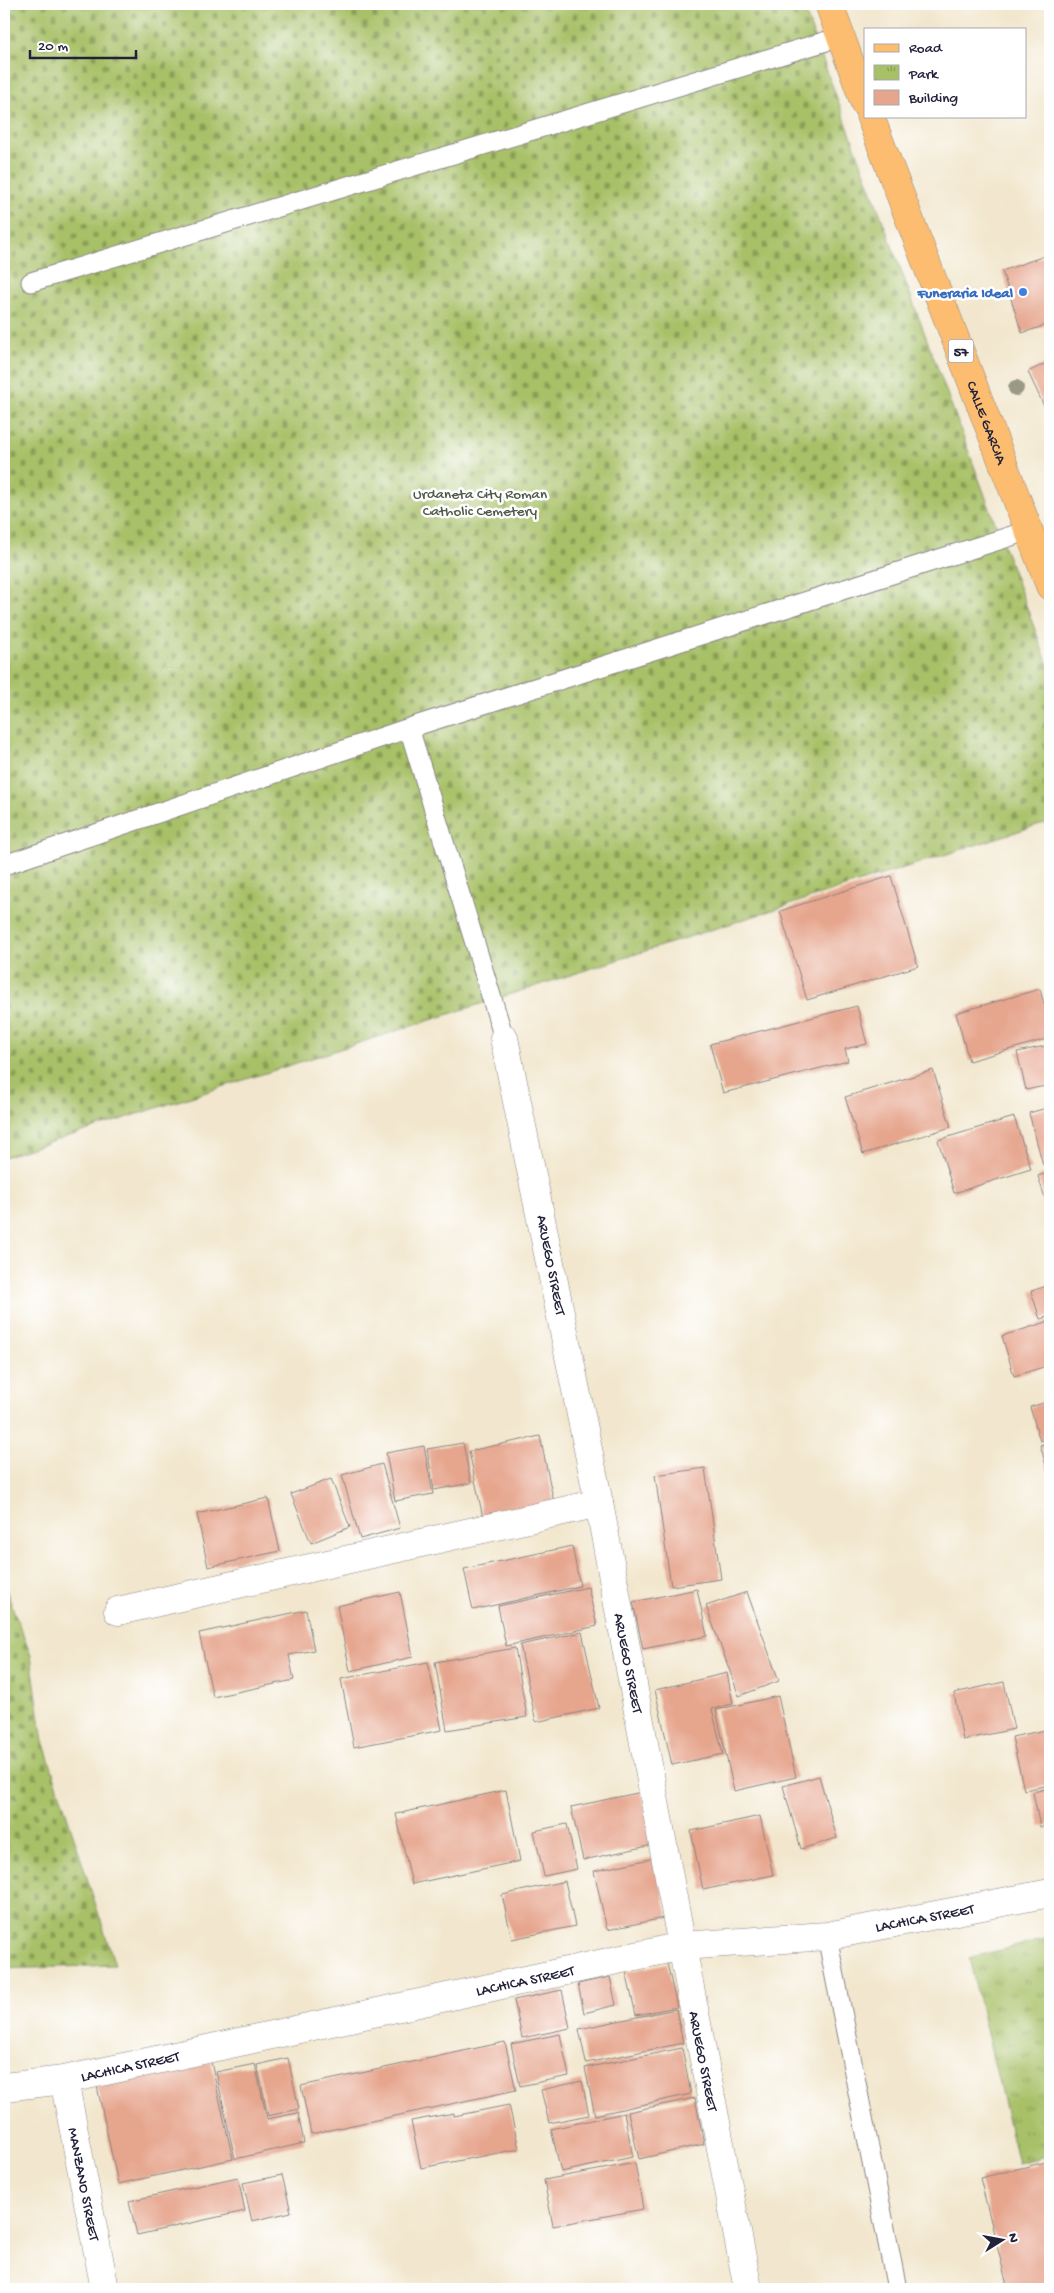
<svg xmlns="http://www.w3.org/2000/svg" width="1054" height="2293" viewBox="0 0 1054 2293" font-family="'Gochi Hand',sans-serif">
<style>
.cemetery{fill:url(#cemetery-stones);stroke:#657251}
.park{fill:url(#park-tufts);stroke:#657251}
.building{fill:#e6a58d}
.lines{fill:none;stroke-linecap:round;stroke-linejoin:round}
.service-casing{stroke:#8a8484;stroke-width:21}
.minor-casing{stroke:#8a8484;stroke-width:29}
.tertiary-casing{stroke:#8a8484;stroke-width:29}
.primary-casing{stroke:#8a8484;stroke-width:29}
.service{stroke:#fff;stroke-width:19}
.minor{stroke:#fff;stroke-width:28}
.tertiary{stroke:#fff;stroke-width:28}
.primary{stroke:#fcbd6f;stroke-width:28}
.tree{fill:#999985}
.shop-dot{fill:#3f7fe0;stroke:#fff;stroke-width:2}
.labels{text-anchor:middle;stroke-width:5;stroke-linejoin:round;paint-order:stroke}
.shield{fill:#fff;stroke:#646476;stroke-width:1}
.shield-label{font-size:14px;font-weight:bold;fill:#22223b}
.shop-label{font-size:15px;font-weight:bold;fill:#366cbe;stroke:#fff;text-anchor:end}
.street-label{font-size:15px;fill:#22223b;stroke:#fff}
.park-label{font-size:15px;fill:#515a4a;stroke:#fff}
</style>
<defs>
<pattern id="cemetery-stones" width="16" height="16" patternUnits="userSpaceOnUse" patternTransform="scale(1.25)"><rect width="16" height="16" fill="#a8c167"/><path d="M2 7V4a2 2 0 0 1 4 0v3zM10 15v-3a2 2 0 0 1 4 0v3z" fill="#889c56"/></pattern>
<pattern id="park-tufts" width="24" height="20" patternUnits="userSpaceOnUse" patternTransform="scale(1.25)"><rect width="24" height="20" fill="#a8c167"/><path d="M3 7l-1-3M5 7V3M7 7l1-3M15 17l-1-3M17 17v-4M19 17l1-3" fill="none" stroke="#889c56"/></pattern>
</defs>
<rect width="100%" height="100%" fill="#fff"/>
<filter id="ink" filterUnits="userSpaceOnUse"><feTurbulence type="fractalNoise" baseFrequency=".02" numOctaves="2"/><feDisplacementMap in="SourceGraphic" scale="10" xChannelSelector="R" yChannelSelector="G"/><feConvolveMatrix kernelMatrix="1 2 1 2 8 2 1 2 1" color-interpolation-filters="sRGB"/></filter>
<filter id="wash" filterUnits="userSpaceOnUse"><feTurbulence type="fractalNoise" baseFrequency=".0096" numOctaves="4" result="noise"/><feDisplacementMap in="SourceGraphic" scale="20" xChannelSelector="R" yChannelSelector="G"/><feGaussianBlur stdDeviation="1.12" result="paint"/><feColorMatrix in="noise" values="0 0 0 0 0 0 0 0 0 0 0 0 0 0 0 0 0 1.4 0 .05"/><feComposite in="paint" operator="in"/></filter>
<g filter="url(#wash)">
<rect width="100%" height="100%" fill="#f2e7ce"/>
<path class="cemetery" d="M4 4H802L1050 670V821L4 1157Z
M4 1585 31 1656 43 1741 115 1965 4 1969Z"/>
<path class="park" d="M1050 1938V2155L1018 2163 969 1958Z"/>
<g id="blocks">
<path class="building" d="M1050 254V324L1022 333 1002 271Z
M1050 361V419L1028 372Z
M891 876 918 966 807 1000 780 911Z
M1040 989 1050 1027V1038L969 1061 956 1013Z
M857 1006 867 1044 845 1049 848 1061 723 1093 710 1044Z
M1050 1045V1085L1026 1090 1017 1052Z
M933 1070 951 1127 863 1154 845 1097Z
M1050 1107V1163L1043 1165 1029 1113Z
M1014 1117 1031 1169 954 1193 938 1140Z
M1050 1172V1214L1038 1176Z
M1050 1285V1316L1040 1319 1031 1291Z
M1050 1321V1365L1014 1376 1002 1336Z
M1050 1401V1438L1040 1441 1030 1407Z
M540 1436 554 1503 483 1518 469 1451Z
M1050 1442V1478L1040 1445Z
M463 1443 471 1483 434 1490 427 1449Z
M424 1446 433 1494 395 1501 386 1453Z
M382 1464 400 1528 360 1539 342 1475Z
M705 1468 721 1579 671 1586 655 1475Z
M331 1479 350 1527 311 1543 291 1494Z
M268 1498 280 1551 208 1567 197 1514Z
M572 1546 580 1586 473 1610 464 1569Z
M588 1587 597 1626 506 1646 498 1606Z
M697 1589 707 1636 643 1649 633 1602Z
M400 1592 413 1657 350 1671 337 1606Z
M747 1592 779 1681 739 1696 706 1606Z
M306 1610 314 1650 289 1655 294 1680 213 1697 199 1633Z
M582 1632 599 1708 536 1722 520 1645Z
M515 1648 527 1717 447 1730 435 1662Z
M428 1662 442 1730 354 1747 341 1679Z
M727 1673 733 1704 712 1709 723 1754 672 1765 655 1690Z
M1004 1682 1014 1729 963 1740 954 1693Z
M778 1696 796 1777 734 1791 716 1710Z
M1050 1729V1785L1024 1790 1012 1737Z
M819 1776 837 1838 801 1849 783 1786Z
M1050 1788V1825L1040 1827 1033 1792Z
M506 1790 520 1861 412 1884 396 1814Z
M642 1792 653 1845 583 1860 571 1807Z
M760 1816 773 1875 703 1890 691 1831Z
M567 1824 577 1869 544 1876 534 1831Z
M655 1858 668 1917 607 1930 594 1871Z
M565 1881 575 1926 512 1939 502 1895Z
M667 1963 677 2007 636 2015 626 1972Z
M610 1977 616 2005 584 2013 578 1984Z
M562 1990 570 2028 522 2038 514 2000Z
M676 2009 683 2043 586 2063 579 2029Z
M560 2034 569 2076 520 2086 511 2044Z
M505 2042 516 2090 311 2134 301 2086Z
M682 2048 691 2094 595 2115 585 2068Z
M288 2058 299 2109 268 2116 257 2065Z
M211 2062 233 2159 118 2184 97 2086Z
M255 2064 267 2119 298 2113 304 2143 235 2159 216 2072Z
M582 2081 589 2115 549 2123 541 2090Z
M695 2098 704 2144 639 2159 628 2112Z
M509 2105 519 2149 421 2168 411 2121 454 2113V2116Z
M624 2113 633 2157 561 2172 551 2129Z
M1050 2161V2289H1008L980 2178Z
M635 2163 643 2209 553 2226 544 2180Z
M282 2175 291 2212 252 2221 243 2183Z
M238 2177 245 2211 137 2235 129 2201Z"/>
</g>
</g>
<g filter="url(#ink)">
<use href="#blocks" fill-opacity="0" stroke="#8a8484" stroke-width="1"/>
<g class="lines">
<defs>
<path id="service" d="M31 282 840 37
M409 728 504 1038
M4 865 409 728 1030 530
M827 1936 897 2289"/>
<g id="minor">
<path d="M118 1611 599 1503"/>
<path id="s1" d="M64 2080 105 2289"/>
<path id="s2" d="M4 2087 64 2080 682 1946 599 1503 504 1038"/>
</g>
<g id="tertiary">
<path id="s3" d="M748 2289 682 1946 827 1936 1050 1893"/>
</g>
<g id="primary">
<path d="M829 4 865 104"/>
<path id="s4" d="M870 116 1050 586"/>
</g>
</defs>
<use href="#service" class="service-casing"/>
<use href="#minor" class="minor-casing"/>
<use href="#tertiary" class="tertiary-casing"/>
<use href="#primary" class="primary-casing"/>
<use href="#service" class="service"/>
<use href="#minor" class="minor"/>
<use href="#tertiary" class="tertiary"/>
<use href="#primary" class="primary"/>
</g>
<circle class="tree" cx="1016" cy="388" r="8"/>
</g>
<circle class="shop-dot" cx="1023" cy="292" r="5"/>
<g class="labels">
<rect class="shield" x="948.5" y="339.5" width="25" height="23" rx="4"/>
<g class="shield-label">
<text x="961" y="356">57</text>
</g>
<g class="shop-label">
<text x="1013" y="297">Funeraria Ideal</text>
</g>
<g class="street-label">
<text dy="5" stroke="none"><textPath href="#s4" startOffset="328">CALLE GARCIA</textPath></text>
<text transform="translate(552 1265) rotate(79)" y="5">ARUEGO STREET</text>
<text transform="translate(629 1663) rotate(79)" y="5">ARUEGO STREET</text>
<text dy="5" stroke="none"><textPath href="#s3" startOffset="594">LACHICA STREET</textPath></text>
<text dy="5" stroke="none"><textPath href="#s2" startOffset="532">LACHICA STREET</textPath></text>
<text transform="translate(704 2061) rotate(79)" y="5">ARUEGO STREET</text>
<text dy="5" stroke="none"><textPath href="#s2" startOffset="128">LACHICA STREET</textPath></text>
<text dy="5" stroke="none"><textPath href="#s1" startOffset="106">MANZANO STREET</textPath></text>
</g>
<g class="park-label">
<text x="480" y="498">Urdaneta City Roman<tspan x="480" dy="17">Catholic Cemetery</tspan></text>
</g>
</g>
<rect width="1054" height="2293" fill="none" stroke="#fff" stroke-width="20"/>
<rect x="864" y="28" width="162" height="90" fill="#ffffff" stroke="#a7a7b1"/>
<rect x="874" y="44" width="25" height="8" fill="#fcbd6f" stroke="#a7a7b1"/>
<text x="909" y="52" font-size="15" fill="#22223b">Road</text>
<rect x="874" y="65" width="25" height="15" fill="url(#park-tufts)" stroke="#a7a7b1"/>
<text x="909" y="78" font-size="15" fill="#22223b">Park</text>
<rect x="874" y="90" width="25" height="15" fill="#e6a58d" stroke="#a7a7b1"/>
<text x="909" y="102" font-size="15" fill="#22223b">Building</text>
<g transform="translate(1002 2240) rotate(79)" stroke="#ffffff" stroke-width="4" paint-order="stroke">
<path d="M0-4L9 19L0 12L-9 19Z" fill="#22223b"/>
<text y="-8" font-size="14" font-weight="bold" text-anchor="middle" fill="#22223b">N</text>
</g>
<path d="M30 50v8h106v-8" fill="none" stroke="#22223b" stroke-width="2.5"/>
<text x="38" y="50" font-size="15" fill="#22223b" stroke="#ffffff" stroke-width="4" paint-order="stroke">20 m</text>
</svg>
